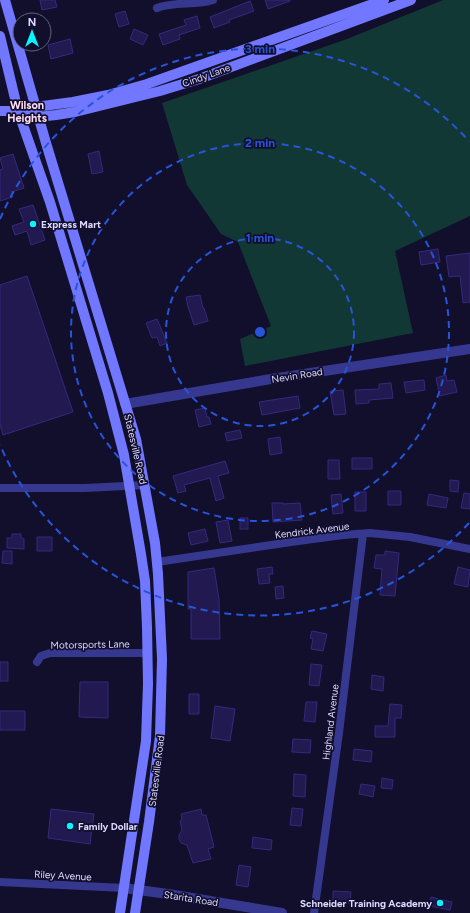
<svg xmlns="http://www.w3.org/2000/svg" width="470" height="913" viewBox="0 0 470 913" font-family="Figtree,sans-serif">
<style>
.green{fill:#113834}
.building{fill:#211950;stroke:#35297e}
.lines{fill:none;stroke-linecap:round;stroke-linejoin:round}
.minor{stroke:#363890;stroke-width:8}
.tertiary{stroke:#363890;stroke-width:10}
.secondary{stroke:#7277ff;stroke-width:10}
.ring{fill:none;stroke:#2755da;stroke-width:2;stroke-dasharray:7 5}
.poi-dot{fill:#07f5ff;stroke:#120f2d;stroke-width:1.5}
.labels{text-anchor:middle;stroke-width:3.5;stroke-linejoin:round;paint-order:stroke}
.street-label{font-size:10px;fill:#dddbff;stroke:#120f2d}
.poi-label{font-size:10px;font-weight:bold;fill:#dddbff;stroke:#120f2d;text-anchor:start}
.neighbourhood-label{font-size:11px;font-weight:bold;fill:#ffddf5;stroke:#120f2d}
.centre{fill:#2755da;stroke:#120f2d;stroke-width:2}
.ring-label{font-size:12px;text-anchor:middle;font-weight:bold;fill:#2755da;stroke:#120f2d;stroke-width:3.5;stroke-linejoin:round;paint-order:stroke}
</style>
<rect width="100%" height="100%" fill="#120f2d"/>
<path class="green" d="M443 0H470V216L395 251 413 333 245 366 240 339 271 326 238 242 221 234 187 185 162 103 347 39Z"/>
<path class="building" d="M40 0H55L57 7 42 10Z
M265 0H290V1L268 9Z
M250 1 254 11 229 20 230 22 214 28 210 17Z
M125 11 129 24 119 27 115 14Z
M197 16 200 28 179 35 180 39 163 45 159 34 186 25 184 20Z
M134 29 148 35 143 45 130 39Z
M70 39 73 53 51 59 48 45Z
M99 151 103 172 92 174 88 154Z
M13 154 24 188 11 192 13 197 0 201V170L3 169 0 158Z
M33 205 45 240 31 245 27 231 15 235 12 226 24 222 19 209Z
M438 249 440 262 421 265 419 252Z
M470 253V302L463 303 460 276 449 277 446 256Z
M27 276 73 412 3 435 0 424V285Z
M200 295 203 308H204L208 321 194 325 188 307 186 297Z
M157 319 167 343 160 346 157 337 152 338 146 323Z
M446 375 447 381 454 380 457 392 440 396 436 378Z
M424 380 425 390 406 393 404 382Z
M391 383 393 398 369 400V403L356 404 355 390 379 389V384Z
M343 390 346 414 334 415 330 391Z
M298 396 300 408 262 415 259 402Z
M205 408 207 417H209L211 424 199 427 195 410Z
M240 430 242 438 227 441 225 433Z
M280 437 282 453 270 455 268 439Z
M352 458H372V469H352Z
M328 460H339L340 479H328Z
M225 461 229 473 218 476 224 498 216 501 210 478 184 485 186 491 178 493 173 476Z
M450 480 459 481 458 492 450 491Z
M388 491H401V505H388Z
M355 492H366V511H355Z
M464 493 470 494V509L461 508Z
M341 494 343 513 333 514 331 495Z
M429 494 448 498 446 508 427 505Z
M272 503H283V504L300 503 302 520 273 522Z
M240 518H248V529H240Z
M228 520 232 541 220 543 216 522Z
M205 529 208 541 191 545 188 533Z
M12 534H21V538L24 539V549L7 548V538H12Z
M37 537H52V551H37Z
M3 551H12V564L2 563Z
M385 551 399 553 395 596 380 595 382 569 374 568 376 555H385Z
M272 567 273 574H269L270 583 259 584 257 569Z
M458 567 470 570 468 587 454 584Z
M214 568 219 599 220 639H191V609H188V572Z
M283 586 284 598 276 599 275 587Z
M312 631 327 634 323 651 311 649 313 639 310 638Z
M0 662H8V681H0Z
M311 664 322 665 319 686 309 685Z
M372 675 384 677 383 691 371 689Z
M80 682H108V718L79 717Z
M189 694H199V714H189Z
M306 702H317L315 722 304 721Z
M390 704 402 705 401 718H395V737H375V726H388Z
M215 706 235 709 230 741 211 738Z
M0 711H25V730H0Z
M293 739 311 740 310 753 292 752Z
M354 749 372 751 371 762 353 760Z
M294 774 306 775 305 797 293 796Z
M382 778 393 780 392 789 381 788Z
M361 784 375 786 373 797 359 794Z
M292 808 303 809 301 826 290 825Z
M51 809 94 814 90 844 48 838Z
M201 809 202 815H206L214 847 208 849 211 859 193 863 187 845 181 843 179 839V835L182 830 180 821 182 820 181 814Z
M253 837 272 840 271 850 252 848Z
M239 865 251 867 248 887 236 885Z
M333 891 351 892 350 903 333 902Z
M431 897 452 902 450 910 429 906Z"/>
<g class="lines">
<path class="minor" d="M157 8C175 1 195 6 213 0
M0 488H85L145 485
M157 562 298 541 343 535 370 533 410 537 470 549
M37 662 41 656 50 653H147
M0 882 124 888
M314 913 339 733 363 534"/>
<path class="tertiary" d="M125 404 271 379 470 349
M124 888 168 894 282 913"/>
<path class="secondary" d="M5 0 46 143 136 439 155 543 158 574 162 659 160 736 149 822 135 913
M0 36 18 111 50 202 108 393 124 455 141 554 145 581 147 627 148 684 146 741 120 913
M0 111H18L35 107 73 102 108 95 147 84 384 0
M18 111 38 117 56 115 75 112 160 91 199 79 411 0"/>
</g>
<g class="ring">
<circle cx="260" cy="332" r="94"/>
<circle cx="260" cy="332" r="189"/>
<path d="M469 523A283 283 0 0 1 0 445M0 219A283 283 0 0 1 469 141"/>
</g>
<g class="poi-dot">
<circle cx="33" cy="224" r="4"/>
<circle cx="70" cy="826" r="4"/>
<circle cx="440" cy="903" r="4"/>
</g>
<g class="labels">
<g class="street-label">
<text transform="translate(206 75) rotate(-20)" y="4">Cindy Lane</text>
<text transform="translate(297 375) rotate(-9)" y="4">Nevin Road</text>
<text transform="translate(136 449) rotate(77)" y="4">Statesville Road</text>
<text transform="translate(312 530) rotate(-7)" y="4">Kendrick Avenue</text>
<text transform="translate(90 644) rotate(-1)" y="4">Motorsports Lane</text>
<text transform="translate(330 722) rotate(-83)" y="4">Highland Avenue</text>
<text transform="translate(156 771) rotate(-83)" y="4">Statesville Road</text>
<text transform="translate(63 875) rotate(3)" y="4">Riley Avenue</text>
<text transform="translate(191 898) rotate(9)" y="4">Starita Road</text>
</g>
<g class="poi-label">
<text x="41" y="228">Express Mart</text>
<text x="78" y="830">Family Dollar</text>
<text x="432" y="907" text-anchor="end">Schneider Training Academy</text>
</g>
<g class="neighbourhood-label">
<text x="27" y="109">Wilson<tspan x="27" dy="13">Heights</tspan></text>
</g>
</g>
<circle cx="260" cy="332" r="6" class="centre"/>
<g class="ring-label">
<text x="260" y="53">3 min</text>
<text x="260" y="147">2 min</text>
<text x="260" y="242">1 min</text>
</g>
<g transform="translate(32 32)"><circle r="19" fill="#120f2d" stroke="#636181"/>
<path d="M0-3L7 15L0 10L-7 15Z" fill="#07f5ff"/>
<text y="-6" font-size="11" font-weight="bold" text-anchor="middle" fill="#dddbff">N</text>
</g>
</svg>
